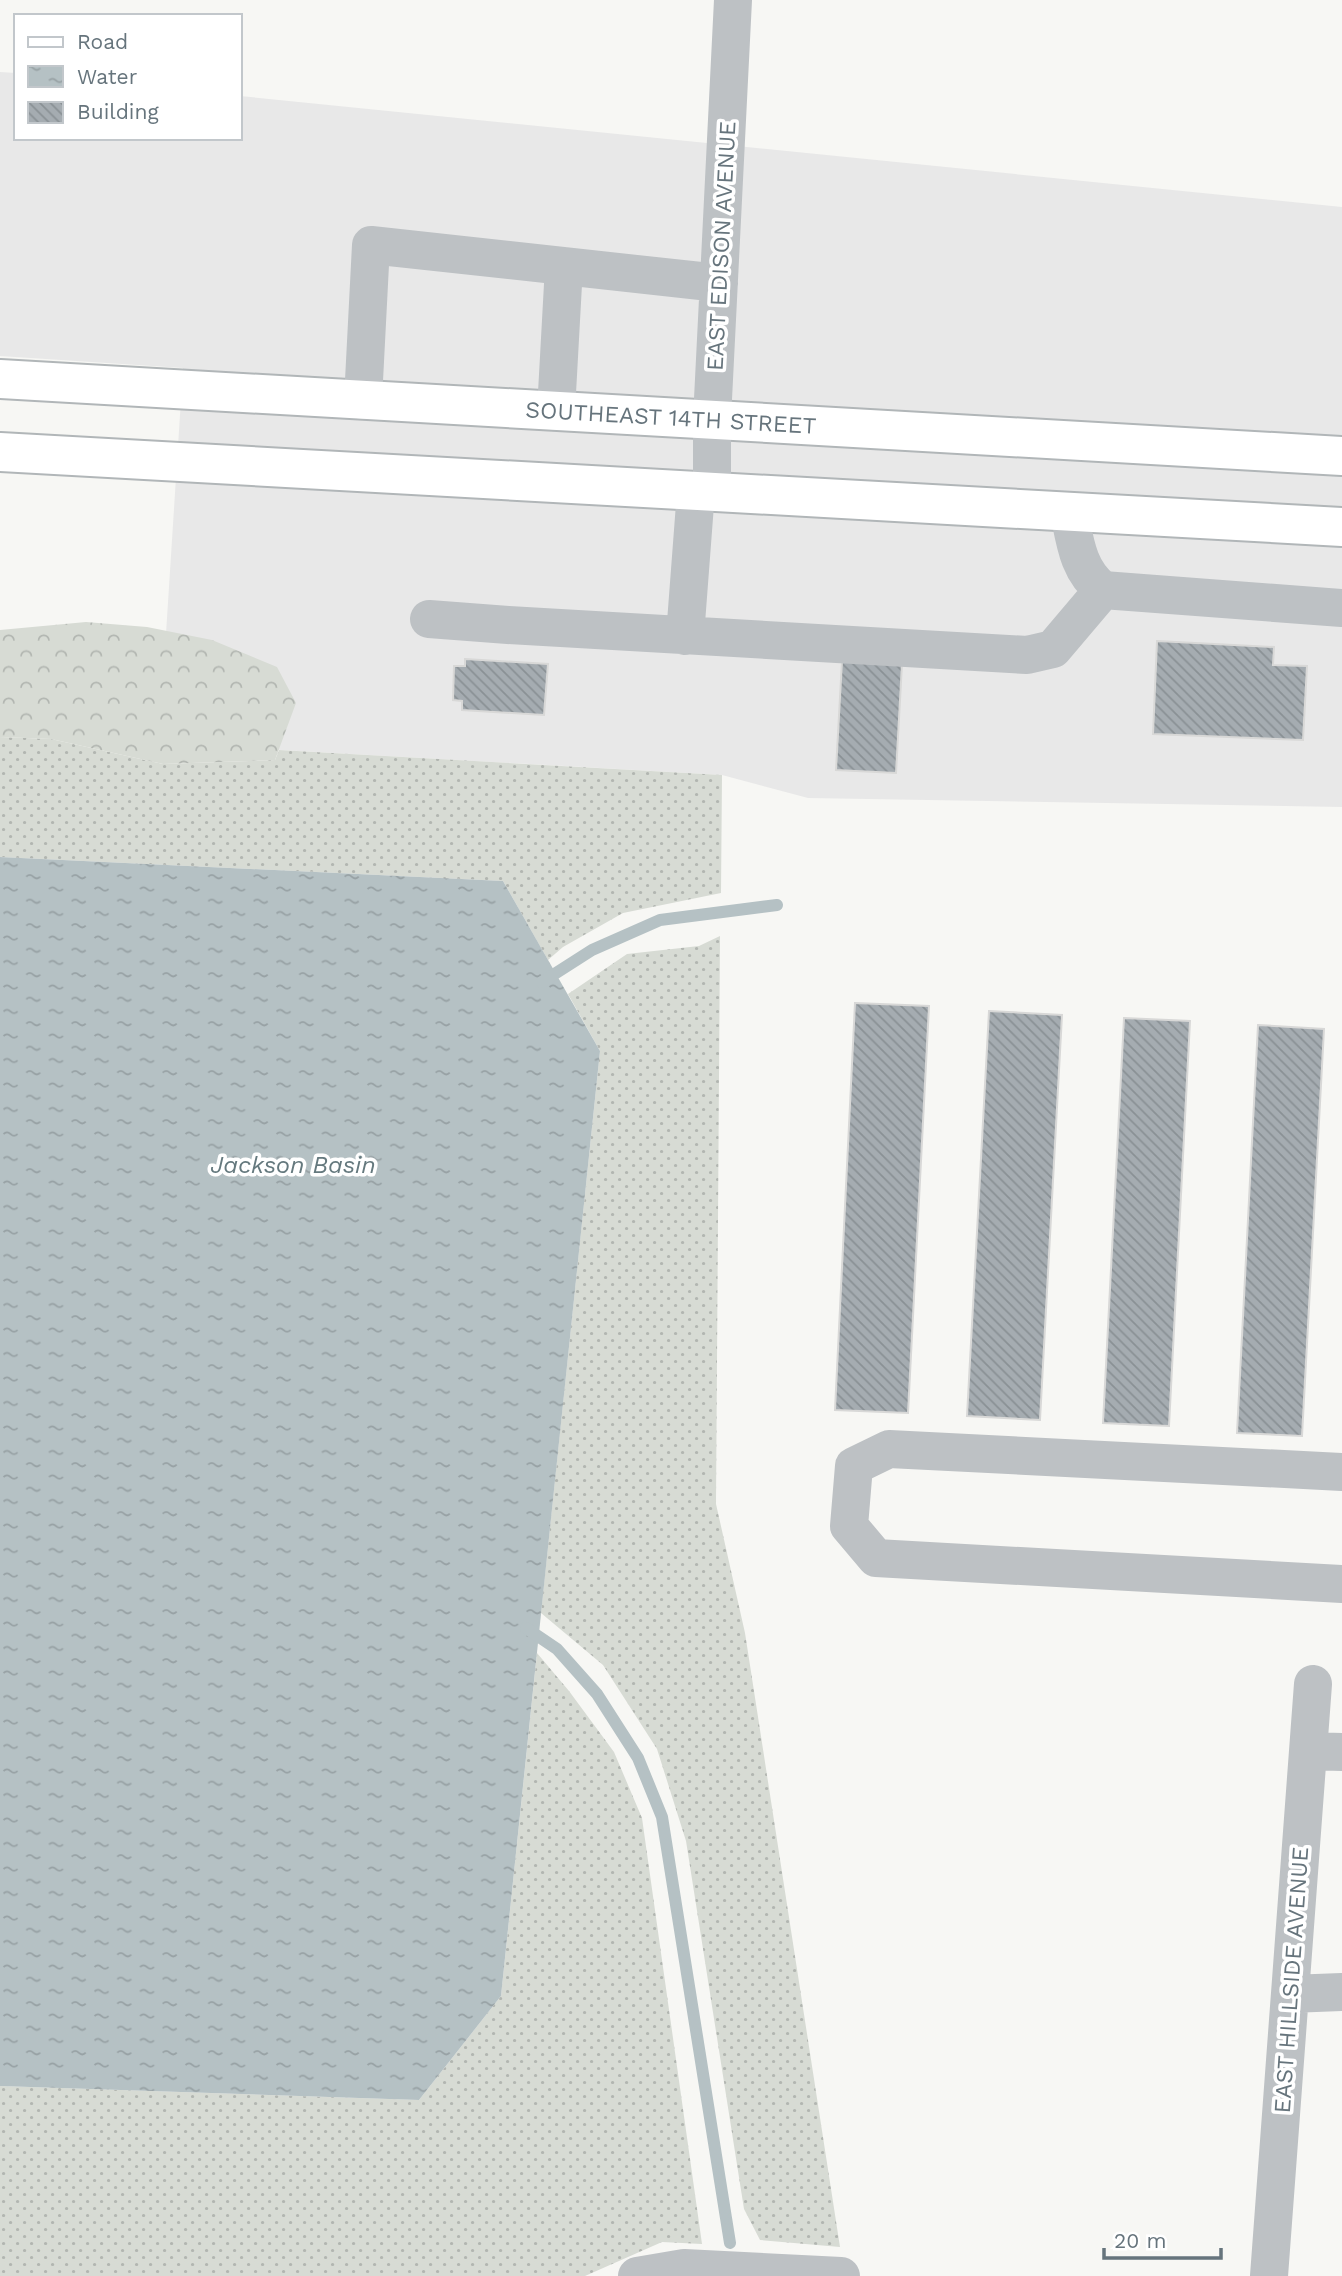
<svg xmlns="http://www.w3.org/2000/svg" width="1342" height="2276" viewBox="0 0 1342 2276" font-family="'Work Sans',sans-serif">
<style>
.built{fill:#e8e8e8}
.grass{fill:url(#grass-dots)}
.forest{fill:url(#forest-crowns)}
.water{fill:url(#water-ripples)}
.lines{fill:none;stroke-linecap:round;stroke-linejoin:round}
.stream{stroke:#b5c1c4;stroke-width:12}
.building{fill:url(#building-back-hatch);stroke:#d8d8d7;stroke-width:2}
.major-casing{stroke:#b1b6b8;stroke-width:42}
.minor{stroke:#bdc1c4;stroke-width:38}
.major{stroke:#fff;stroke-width:38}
.labels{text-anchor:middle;stroke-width:7;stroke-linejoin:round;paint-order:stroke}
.street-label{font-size:23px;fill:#66747c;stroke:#fff}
.water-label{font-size:24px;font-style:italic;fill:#65797e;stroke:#fff}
</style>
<defs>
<pattern id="grass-dots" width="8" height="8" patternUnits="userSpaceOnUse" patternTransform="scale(1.75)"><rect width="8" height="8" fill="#d7dbd4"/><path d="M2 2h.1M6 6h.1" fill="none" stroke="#b2b6b1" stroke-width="1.8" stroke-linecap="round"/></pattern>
<pattern id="forest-crowns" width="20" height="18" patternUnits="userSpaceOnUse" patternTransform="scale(1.75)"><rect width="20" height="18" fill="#d7dbd4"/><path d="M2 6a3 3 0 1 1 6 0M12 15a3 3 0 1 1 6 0" fill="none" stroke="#b2b6b1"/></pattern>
<pattern id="water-ripples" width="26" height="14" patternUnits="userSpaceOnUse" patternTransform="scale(1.75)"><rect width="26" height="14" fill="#b5c1c4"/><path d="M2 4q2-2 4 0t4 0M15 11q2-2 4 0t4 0" fill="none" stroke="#97a1a4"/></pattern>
<pattern id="building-back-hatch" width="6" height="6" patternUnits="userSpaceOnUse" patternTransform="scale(1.75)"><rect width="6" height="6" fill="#a5acb1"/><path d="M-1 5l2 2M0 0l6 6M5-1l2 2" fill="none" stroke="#8a9195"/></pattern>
</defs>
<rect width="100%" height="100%" fill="#f7f7f4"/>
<path class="built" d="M0 72 16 73V138H240V96L1342 207V807L808 798 722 775 159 743 183 368 0 356Z"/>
<path class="grass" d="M0 737 51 739 163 764 275 760 279 750 722 775 721 893 623 913 563 947 548 960 503 881 0 857Z
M720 936 716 1504 745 1633 840 2247 760 2240 744 2209 686 1841 657 1749 603 1665 541 1613 600 1051 568 994 627 954 699 946Z
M537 1653 569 1691 614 1752 642 1818 702 2244 662 2242 585 2276H0V2086L419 2100 501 1996Z"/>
<path class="forest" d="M86 622 147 627 212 640 277 667 296 703 275 760 163 764 51 739 0 737V630Z"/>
<path class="water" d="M0 857 503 881 600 1051 501 1996 419 2100 0 2086Z"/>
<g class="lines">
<path class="stream" d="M542 982 592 950 660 920 777 905
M526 1628 557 1649 597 1694 638 1758 662 1817 730 2243"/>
</g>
<path class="building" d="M1157 641 1274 647 1273 665 1307 666 1303 740 1153 734Z
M465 659 548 664 544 715 462 710V701L453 700 454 666H465Z
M842 661 902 664 896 773 836 770Z
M855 1003 929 1006 908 1413 835 1410Z
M989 1011 1062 1015 1040 1420 967 1416Z
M1124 1018 1190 1021 1169 1426 1103 1423Z
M1258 1025 1324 1029 1302 1436 1237 1433Z"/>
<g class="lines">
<defs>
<g id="major">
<path id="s1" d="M0 379 1342 456"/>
<path d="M0 452 1342 527"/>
</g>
</defs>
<use href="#major" class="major-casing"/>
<path class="minor" d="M363 400 371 245 719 283
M556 411 564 266
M712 492V419L733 0
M1069 512C1075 542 1078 571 1103 590L1342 608
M429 619 508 625 1027 655 1053 649 1103 590
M685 636 696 491
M1342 1472 889 1449 854 1466 849 1526 876 1558 1342 1584
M1308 1751 1342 1752
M1290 1994 1342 1992
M637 2276 684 2268 841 2276
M1269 2276 1313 1684"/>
<use href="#major" class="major"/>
</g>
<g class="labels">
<g class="street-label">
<text transform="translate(721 246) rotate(-87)" y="8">EAST EDISON AVENUE</text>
<text dy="8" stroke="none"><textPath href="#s1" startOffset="672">SOUTHEAST 14TH STREET</textPath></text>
<text transform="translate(1291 1980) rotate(-86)" y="8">EAST HILLSIDE AVENUE</text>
</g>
<g class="water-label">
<text x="293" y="1173">Jackson Basin</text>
</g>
</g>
<rect x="14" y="14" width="228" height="126" fill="#ffffff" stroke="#c2c7cb" stroke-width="2"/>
<rect x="28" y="37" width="35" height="10" fill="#ffffff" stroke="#c2c7cb" stroke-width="2"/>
<text x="77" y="49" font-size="21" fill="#66747c">Road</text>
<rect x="28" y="66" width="35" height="21" fill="url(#water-ripples)" stroke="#c2c7cb" stroke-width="2"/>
<text x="77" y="84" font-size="21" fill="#66747c">Water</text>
<rect x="28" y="102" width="35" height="21" fill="url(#building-back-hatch)" stroke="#c2c7cb" stroke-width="2"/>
<text x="77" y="119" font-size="21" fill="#66747c">Building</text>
<path d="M1104 2248v10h117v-10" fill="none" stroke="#66747c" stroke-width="3.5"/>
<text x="1114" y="2248" font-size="21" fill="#66747c" stroke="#ffffff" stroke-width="5" paint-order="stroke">20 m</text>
</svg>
